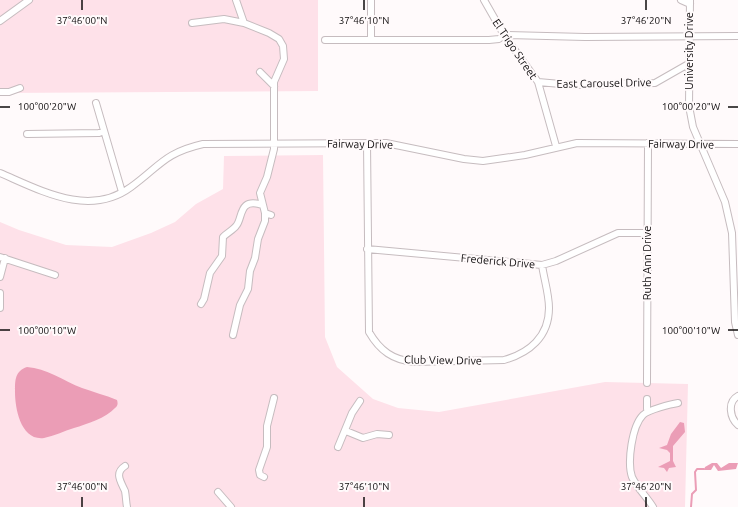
<svg xmlns="http://www.w3.org/2000/svg" width="738" height="507" viewBox="0 0 738 507" font-family="Ubuntu,sans-serif">
<style>
.green{fill:#fee1e9}
.water{fill:#eb9db6}
.lines{fill:none;stroke-linecap:round;stroke-linejoin:round}
.stream{stroke:#eb9db6;stroke-width:2}
.minor-casing{stroke:#c6bcbf;stroke-width:8}
.minor{stroke:#fff;stroke-width:6}
.ticks{fill:none;stroke:#0f0c0d;stroke-width:1.5}
.labels{text-anchor:middle;stroke-width:4;stroke-linejoin:round;paint-order:stroke}
.street-label{font-size:11px;fill:#0f0c0d;stroke:#fffafb}
.ticks-label{font-size:10px;text-anchor:middle;fill:#0f0c0d;stroke:#fffafb;stroke-width:4;stroke-linejoin:round;paint-order:stroke}
</style>
<rect width="100%" height="100%" fill="#fffafb"/>
<path class="green" d="M0 0H318V91L0 93Z
M323 155 325 337 337 367 373 399 398 408 439 412 605 382 688 384 685 507H0V222L19 230 66 245 112 247 151 233 175 222 196 204 223 189 224 156Z"/>
<path class="water" d="M27 367C46 368 64 381 82 388 93 392 105 395 117 400 118 403 118 406 115 408 106 418 87 424 74 428 64 431 54 436 44 438 21 441 15 409 15 392 15 380 15 371 27 367Z
M680 422 684 423 685 432 673 446V461L676 467 669 468 667 472 664 468 658 467 670 461V453L667 450 659 448 667 445 671 434Z
M712 463H717L721 468 729 463H738L736 469 718 471 714 465 711 470H704L705 467Z"/>
<g class="lines">
<path class="stream" d="M691 507 692 494 696 490 695 472 697 469H704"/>
<defs>
<path id="minor" d="M236 0 244 23
M371 0V40
M484 0 504 35 538 82 556 146
M681 0 690 4
M690 0 689 106 693 127 725 202 732 233 735 322 738 335
M0 21 29 0
M192 23 224 19 244 23 269 33 279 39 283 46 284 59 274 82V149L267 177 260 193 265 213 271 215
M325 40H489L499 39 504 35 585 37 738 36
M260 72 274 86
M538 82 572 85 655 83 690 63
M0 92H9L20 88
M96 103 122 192
M27 134 99 133 104 131
M367 143 369 332C380 351 393 360 414 362L504 360C529 353 549 337 549 308 549 294 544 279 542 265
M0 173C40 190 89 218 131 187 160 166 164 153 203 144L386 143 464 159 483 161 525 155 577 143 738 144
M367 249 542 265 556 261 618 233H648
M0 257 55 275
M0 277 5 258
M0 293V308
M201 304 204 299 210 273 222 256 223 237C227 233 233 230 236 226 243 219 238 197 262 205
M233 335 240 305 248 289 250 271 255 258 258 239 265 221V213
M647 383 648 143
M738 396C727 402 730 418 738 425
M647 399V409L649 411
M346 431 363 438 377 434 389 435
M338 447 352 413 360 401
M125 466C114 473 121 482 125 491 126 496 126 502 127 507
M264 477 260 475 259 470 267 447V426L274 398
M218 492 231 507
M653 507C647 497 637 488 632 477 627 462 632 426 643 415 648 410 671 404 678 403"/>
</defs>
<use href="#minor" class="minor-casing"/>
<use href="#minor" class="minor"/>
</g>
<path class="ticks" d="M82 0V10M364 0V10M646 0V10M0 107H10M728 107H738M0 330H10M728 330H738M82 497V507M364 497V507M646 497V507"/>
<g class="labels">
<g class="street-label">
<text transform="translate(515 49) rotate(56)" y="4">El Trigo Street</text>
<text transform="translate(689 51) rotate(-90)" y="4">University Drive</text>
<text transform="translate(604 83) rotate(-1)" y="4">East Carousel Drive</text>
<text transform="translate(360 144) rotate(1)" y="4">Fairway Drive</text>
<text transform="translate(681 144) rotate(1)" y="4">Fairway Drive</text>
<text transform="translate(498 261) rotate(5)" y="4">Frederick Drive</text>
<text transform="translate(647 263) rotate(-90)" y="4">Ruth Ann Drive</text>
<text transform="translate(443 360) rotate(1)" y="4">Club View Drive</text>
</g>
</g>
<g class="ticks-label">
<text x="82" y="24">37°46'00"N</text>
<text x="364" y="24">37°46'10"N</text>
<text x="646" y="24">37°46'20"N</text>
<text x="691" y="110">100°00'20"W</text>
<text x="47" y="110">100°00'20"W</text>
<text x="691" y="334">100°00'10"W</text>
<text x="47" y="334">100°00'10"W</text>
<text x="82" y="490">37°46'00"N</text>
<text x="364" y="490">37°46'10"N</text>
<text x="646" y="490">37°46'20"N</text>
</g>
</svg>
